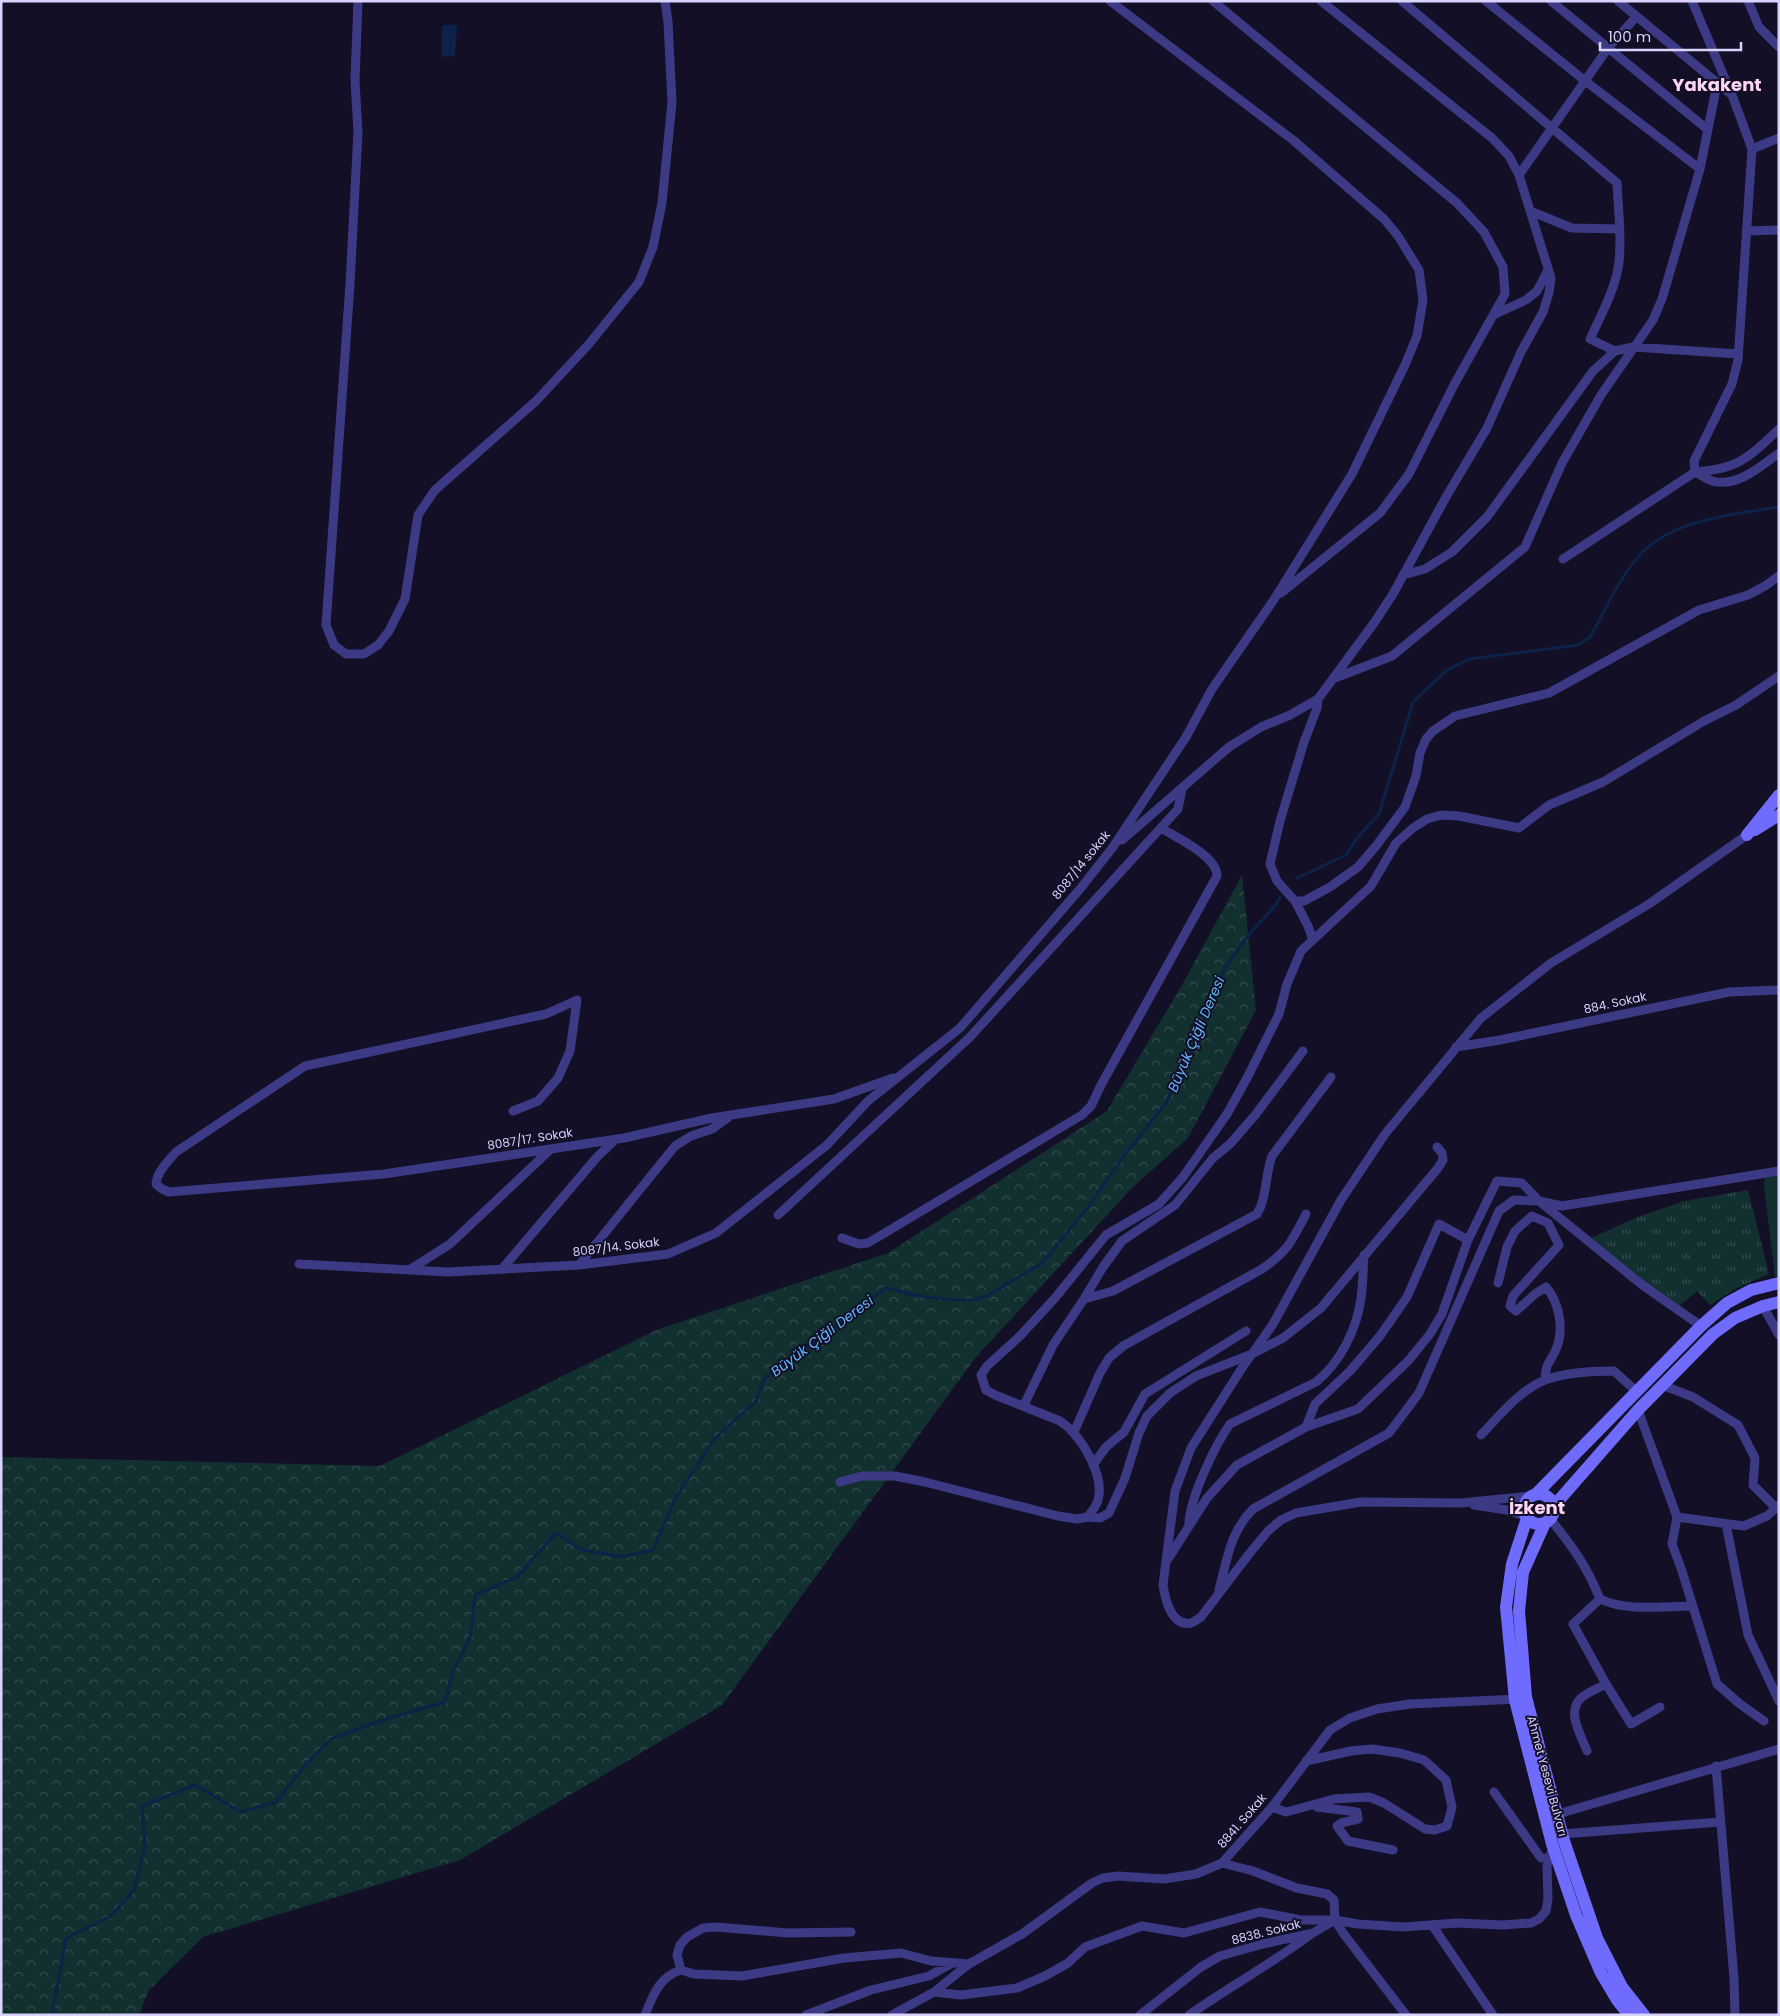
<svg xmlns="http://www.w3.org/2000/svg" width="1780" height="2016" viewBox="0 0 1780 2016" font-family="Poppins,sans-serif">
<style>
.grass{fill:url(#grass-tufts)}
.forest{fill:url(#forest-crowns)}
.park{fill:#12302f}
.water{fill:#0c2248}
.lines{fill:none;stroke-linecap:round;stroke-linejoin:round}
.stream{stroke:#0c2248;stroke-width:3}
.street{stroke:#3d3a85;stroke-width:9}
.secondary{stroke:#6f6bff;stroke-width:12}
.labels{text-anchor:middle;stroke-width:4;stroke-linejoin:round;paint-order:stroke}
.street-label{font-size:12px;fill:#d9d4ff;stroke:#130f26}
.water-label{font-size:14px;font-style:italic;fill:#62b6ff;stroke:#130f26}
.district-label{font-size:18px;font-weight:bold;fill:#ffd6f0;stroke:#130f26}
</style>
<defs>
<pattern id="grass-tufts" width="24" height="20" patternUnits="userSpaceOnUse" patternTransform="scale(1.25)"><rect width="24" height="20" fill="#12302f"/><path d="M3 7l-1-3M5 7V3M7 7l1-3M15 17l-1-3M17 17v-4M19 17l1-3" fill="none" stroke="#344d4e"/></pattern>
<pattern id="forest-crowns" width="20" height="18" patternUnits="userSpaceOnUse" patternTransform="scale(1.25)"><rect width="20" height="18" fill="#12302f"/><path d="M2 6a3 3 0 1 1 6 0M12 15a3 3 0 1 1 6 0" fill="none" stroke="#344d4e"/></pattern>
</defs>
<rect width="100%" height="100%" fill="#130f26"/>
<path class="grass" d="M1748 1190 1769 1274 1735 1289 1710 1305 1697 1291 1679 1306 1639 1278 1591 1238 1638 1217 1684 1201Z"/>
<path class="forest" d="M1242 875 1256 1010 1188 1138 1132 1188 976 1357 722 1705 460 1860 203 1937 149 1990 139 2015H1V1457L380 1466 656 1330 888 1253 1107 1111 1182 985Z"/>
<path class="park" d="M1779 1176V1276L1775 1277 1764 1186 1765 1178Z"/>
<path class="water" d="M457 24 455 56 442 57V26Z"/>
<g class="lines">
<path class="stream" d="M1297 878 1346 855 1357 838 1379 814 1413 702 1447 670 1469 659 1578 645 1590 637C1605 611 1618 581 1637 558 1668 520 1734 514 1779 507
M52 2015 66 1938 111 1916 134 1890 145 1847 142 1806 195 1785 241 1812 276 1802 303 1768 331 1739 386 1719 445 1702 453 1671 470 1638 475 1595 517 1577 556 1533 582 1550 622 1557 653 1550 676 1497 715 1438 756 1401 764 1379 814 1341 853 1315 885 1288 919 1296 954 1300H972L987 1296 1042 1263 1089 1206 1120 1161 1166 1103 1191 1052 1224 969 1250 933 1275 906 1280 897"/>
<path class="street" d="M358 1 355 80 358 132 350 284 326 625 334 645 346 654H364L378 645 389 631 405 599 418 515 435 490 536 401 589 344 639 282 653 247 662 203 672 102 668 22 665 1
M1213 1 1457 203 1484 232 1503 267 1505 294 1455 383 1409 474 1380 513 1281 593
M1402 1 1617 183C1618 209 1622 236 1619 262 1616 288 1601 315 1590 339L1615 351 1633 347 1738 354
M1486 1 1584 80 1700 169
M1551 1 1707 129
M1618 1 1732 95 1752 149 1738 360 1732 384 1694 461 1695 472C1700 474 1706 479 1712 481 1737 488 1760 467 1779 453
M1692 1 1731 93
M1748 1 1759 27 1779 47
M1752 149 1779 138
M1519 175 1608 48 1636 17
M1530 211 1572 228 1620 229
M1747 231 1779 230
M1493 315 1526 300 1537 291 1548 270
M1563 559 1695 472C1739 469 1748 458 1779 429
M1403 575 1425 569 1452 552 1487 517 1593 371 1615 351
M1335 678 1392 656 1525 547 1562 463 1601 395 1653 320 1662 299 1700 169 1717 84
M1318 699 1317 708 1304 742 1280 821 1270 864 1277 881 1295 901H1304L1330 887 1358 867 1376 846 1405 807 1416 776 1420 753 1426 739 1433 731 1455 716 1549 693 1699 610 1748 595 1765 586 1779 576
M1122 840 1229 747 1261 727 1290 715 1318 699 1374 623 1393 594 1446 497 1487 428 1521 352 1543 312 1549 293 1551 278 1519 175 1509 156 1492 138 1321 1
M1295 901 1308 926 1313 940
M577 1000 546 1014 305 1066 176 1152C168 1162 157 1171 156 1184L162 1189 169 1192 384 1174 624 1138 712 1118 834 1099 893 1078
M1456 1047 1500 1040 1729 992 1779 990
M513 1111 538 1101 558 1078 570 1051 577 1000
M778 1215 970 1037 1178 809 1182 789
M842 1238 859 1244 868 1243 1082 1115 1091 1106 1101 1085 1217 876C1217 856 1177 838 1161 828
M299 1264 448 1272 579 1265 668 1254 716 1233 827 1145 868 1101 960 1028 1080 889 1113 847 1186 737 1212 689 1275 598 1352 474 1405 365 1417 336 1423 300 1419 270 1398 236 1384 219 1293 140 1110 1
M579 1265 675 1146 691 1136 712 1129 730 1116
M502 1269 597 1157 615 1140
M409 1270 450 1244 551 1149
M1498 1283 1507 1247 1515 1231 1532 1216 1548 1223 1559 1245 1513 1296 1510 1306 1516 1311 1535 1294 1546 1287C1559 1302 1564 1328 1557 1347 1551 1363 1546 1360 1545 1380
M1084 1299 1113 1291 1257 1214C1267 1198 1265 1175 1272 1156L1331 1077
M1763 1306 1779 1335
M1662 1385 1693 1397 1738 1425 1755 1458 1753 1485 1776 1508
M1024 1405 1053 1345 1084 1299 1103 1267 1122 1241 1175 1205 1213 1158 1230 1144 1256 1114 1303 1051
M1638 1410 1677 1517 1672 1544 1681 1568 1717 1684 1740 1704 1764 1721
M1306 1427 1315 1404 1350 1371 1380 1336 1407 1297 1439 1224 1468 1240
M1074 1432 1100 1373 1109 1358 1123 1346 1262 1269C1288 1251 1292 1241 1306 1214
M1481 1435C1499 1416 1520 1390 1545 1380 1567 1372 1591 1371 1614 1371L1636 1391
M1093 1465 1106 1447 1124 1432 1145 1394 1246 1331
M840 1482 862 1476H895L925 1482 1058 1516 1077 1519 1088 1517C1092 1511 1096 1507 1098 1500 1105 1475 1081 1435 1060 1421L995 1395 986 1390 981 1375 987 1366 1020 1336 1055 1298 1106 1235 1159 1204 1183 1177 1227 1114 1247 1078 1279 1014 1287 984 1301 951 1371 886 1396 843 1413 828 1427 819 1441 815 1459 816 1519 828 1549 805 1603 782 1704 721 1736 705 1779 676
M1531 1496 1461 1503 1361 1502 1296 1513 1281 1520 1268 1531 1249 1554 1201 1617C1198 1619 1194 1622 1191 1623 1171 1627 1165 1598 1163 1585L1175 1491 1191 1448 1242 1368 1273 1324 1341 1200 1385 1134 1481 1018 1551 963 1649 904 1747 835
M1474 1505 1507 1510 1525 1516
M1088 1517 1100 1518 1109 1513 1125 1478 1139 1433 1147 1416 1170 1393 1196 1376 1252 1354 1283 1338 1321 1308 1438 1168 1443 1160 1442 1153 1437 1147
M1677 1517 1744 1526 1767 1516 1779 1505
M1550 1519C1571 1544 1588 1568 1600 1599 1627 1612 1664 1606 1693 1606
M1189 1523C1190 1498 1215 1445 1230 1424L1316 1382C1340 1363 1357 1329 1361 1298 1363 1284 1363 1269 1364 1255
M1726 1524 1748 1635 1779 1701
M1168 1559 1207 1498 1237 1465 1306 1427 1358 1409 1409 1360 1430 1334 1442 1314 1468 1240 1497 1181 1522 1183 1539 1201 1562 1206 1779 1171
M1219 1590C1227 1560 1230 1532 1253 1509L1389 1433 1419 1393 1499 1211 1514 1200 1539 1201 1641 1284 1701 1326
M1600 1599 1573 1624 1606 1684 1631 1724 1660 1707
M1587 1751C1581 1735 1566 1712 1581 1698 1588 1692 1599 1688 1606 1684
M1716 1766 1734 1978 1735 2015
M1494 1792 1541 1858H1550L1551 1853
M1272 1807 1286 1812 1334 1799 1369 1797 1384 1803 1425 1829 1435 1830 1447 1826 1452 1807 1446 1780 1424 1760 1400 1753 1372 1749 1351 1751 1306 1761
M1317 1807 1357 1812 1358 1819 1341 1823 1337 1826 1348 1841 1393 1850
M1558 1814 1779 1749
M1562 1834 1720 1822
M1335 1920 1343 1933 1406 2015
M1432 1925 1493 2015
M681 1970 677 1955 680 1945 687 1937 703 1928 716 1927 788 1933 851 1932
M934 1992 961 1995 1017 1988 1045 1976 1068 1963 1085 1947 1142 1926 1184 1933 1260 1912 1301 1920H1335L1358 1924 1403 1927 1457 1923 1503 1925 1531 1923 1539 1919 1546 1911 1548 1899 1547 1866 1550 1858
M645 2015C653 1995 659 1977 681 1970L694 1974 742 1976 844 1958 901 1953 931 1961 969 1964
M806 2015 871 1990 929 1976 952 1963
M892 2015 934 1992 969 1964 1022 1934 1092 1883 1103 1878 1118 1876 1164 1879 1196 1874 1222 1863 1272 1807 1330 1730 1350 1718 1377 1709 1410 1704 1519 1699
M1140 2015 1201 1967 1220 1956 1263 1944 1313 1933 1335 1920 1334 1900 1327 1894 1297 1888 1253 1871 1222 1863
M1189 2015C1229 1987 1271 1964 1310 1935"/>
<path class="secondary" d="M1755 830 1779 815
M1747 835 1779 795
M1524 1509a15 15 0 1 1 30 0a15 15 0 1 1-30 0Z
M1535 1495 1701 1326 1727 1303 1751 1290 1779 1283
M1553 1507 1638 1410 1713 1334 1735 1318 1763 1306 1779 1302
M1527 1518 1512 1564 1506 1607 1515 1700 1552 1844 1576 1915 1601 1973 1617 2000 1629 2015
M1545 1523 1523 1572 1519 1611 1526 1697 1564 1841 1597 1938 1622 1987 1644 2015"/>
</g>
<g class="labels">
<g class="street-label">
<text transform="translate(1081 865) rotate(-51)" y="4">8087/14 sokak</text>
<text transform="translate(1615 1003) rotate(-12)" y="4">884. Sokak</text>
<text transform="translate(530 1139) rotate(-9)" y="4">8087/17. Sokak</text>
<text transform="translate(616 1247) rotate(-7)" y="4">8087/14. Sokak</text>
<text transform="translate(1547 1776) rotate(75)" y="4">Ahmet Yesevi Bulvarı</text>
<text transform="translate(1242 1821) rotate(-49)" y="4">8841. Sokak</text>
<text transform="translate(1266 1932) rotate(-14)" y="4">8838. Sokak</text>
</g>
<g class="water-label">
<text transform="translate(1196 1034) rotate(-67)" y="5">Büyük Çiğli Deresi</text>
<text transform="translate(822 1336) rotate(-37)" y="5">Büyük Çiğli Deresi</text>
</g>
<g class="district-label">
<text x="1717" y="91">Yakakent</text>
<text x="1537" y="1514">İzkent</text>
</g>
</g>
<rect width="1780" height="2016" fill="none" stroke="#d9d4ff" stroke-width="5"/>
<path d="M1600 42v8h141v-8" fill="none" stroke="#d9d4ff" stroke-width="2.5"/>
<text x="1608" y="42" font-size="15" fill="#d9d4ff" stroke="#130f26" stroke-width="4" paint-order="stroke">100 m</text>
</svg>
